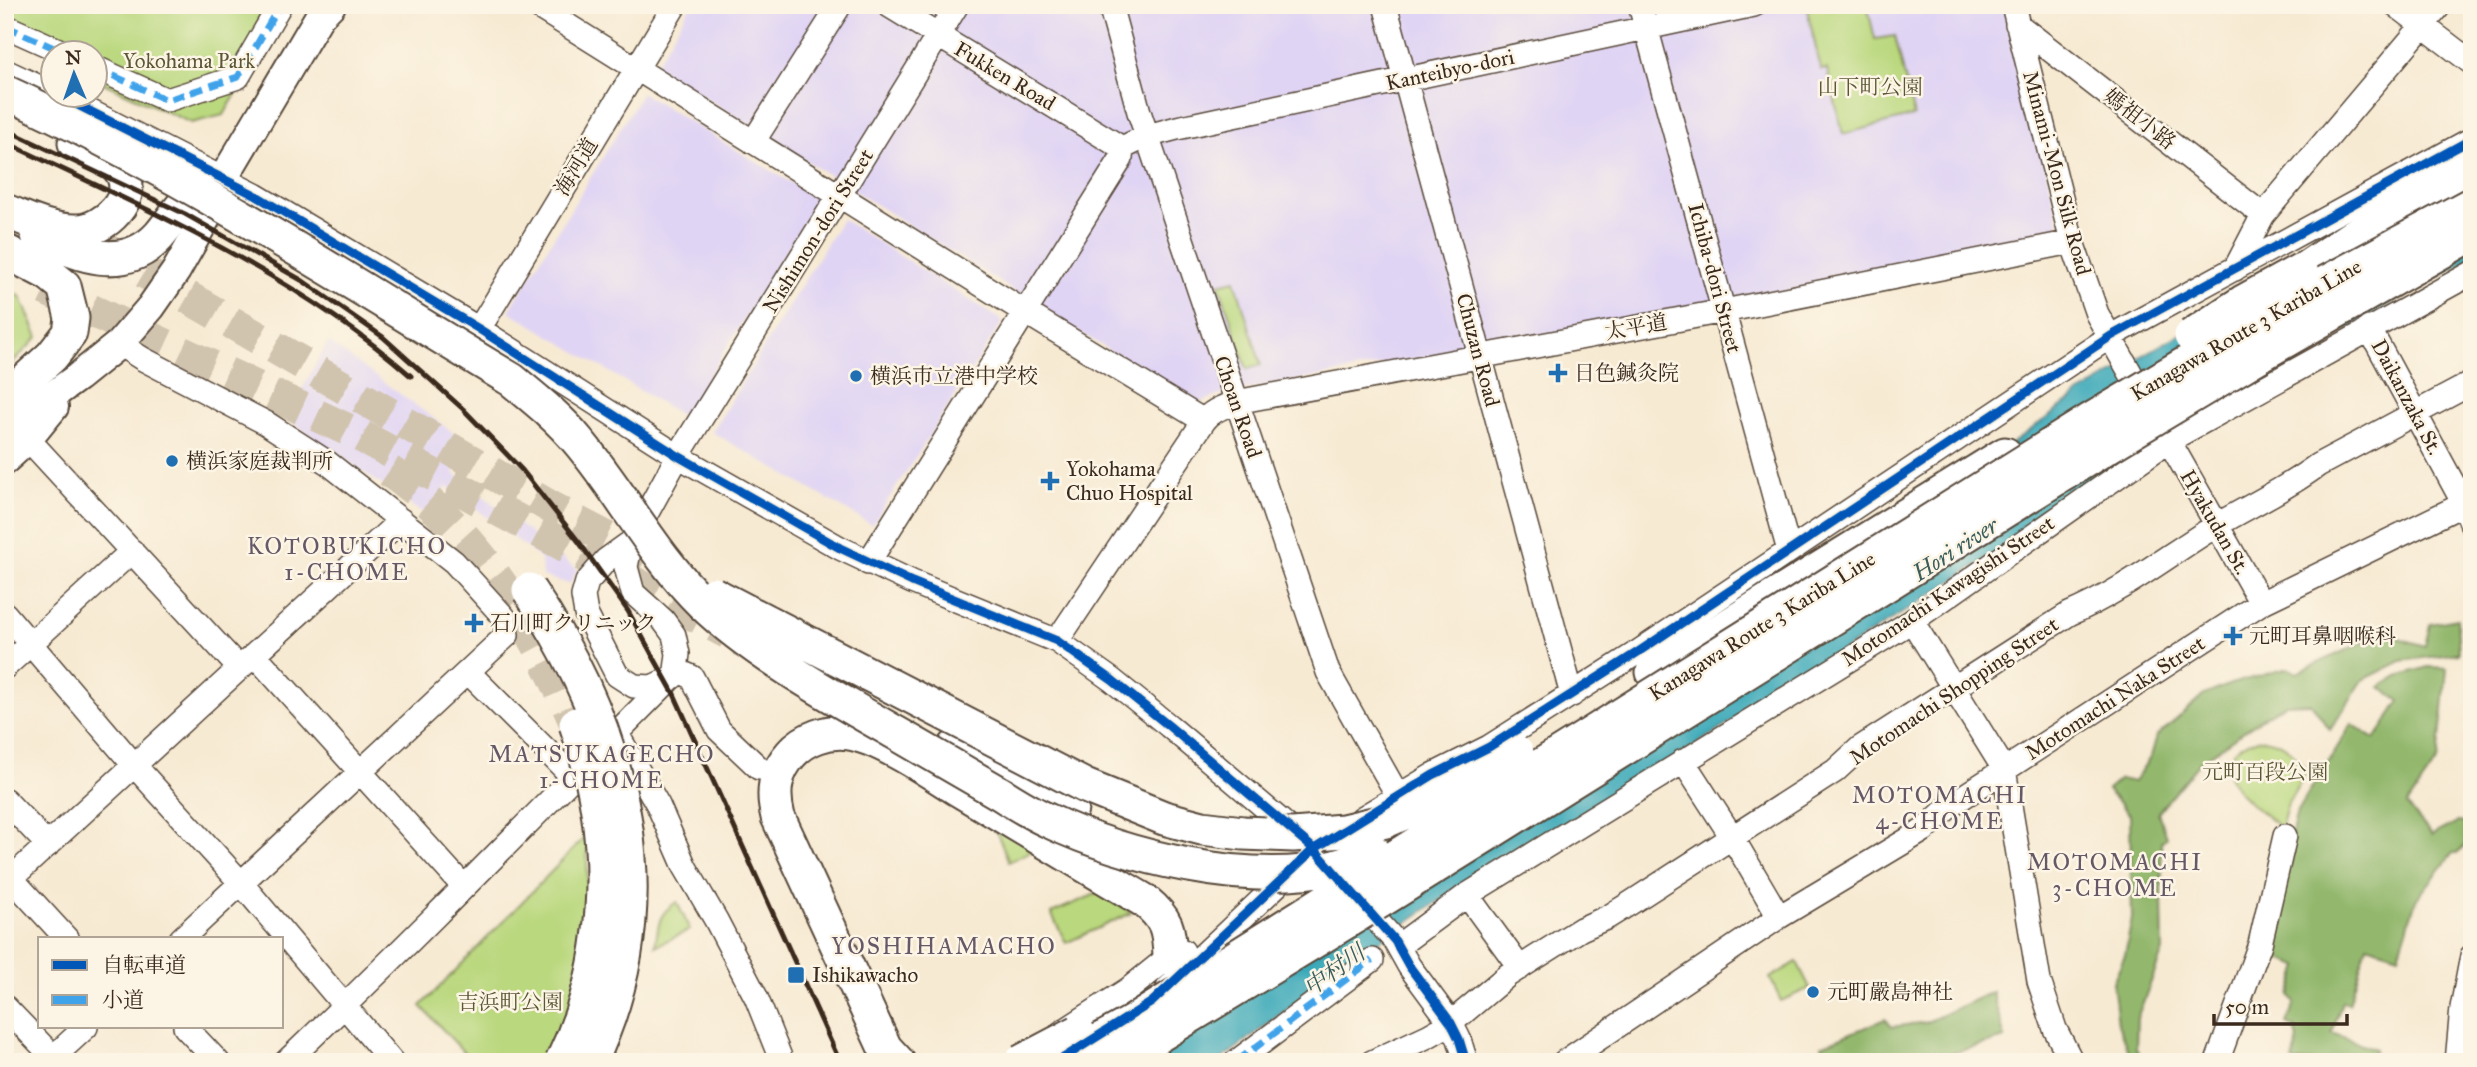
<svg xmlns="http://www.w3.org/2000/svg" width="2477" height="1067" viewBox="0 0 2477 1067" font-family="'IM FELL Great Primer','Noto Serif JP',serif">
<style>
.built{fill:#e0d4f4}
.green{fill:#bad87e;stroke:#7a814e;stroke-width:2}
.forest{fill:#93b86d;stroke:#677146;stroke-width:2}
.water{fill:#3aa9b9;stroke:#3a6a6c;stroke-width:2}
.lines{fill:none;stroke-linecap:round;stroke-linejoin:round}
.highway-tunnel{stroke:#d1c4af;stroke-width:33;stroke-dasharray:33 17;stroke-linecap:butt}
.minor-casing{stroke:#574739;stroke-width:26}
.major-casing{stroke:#574739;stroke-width:32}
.highway-casing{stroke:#574739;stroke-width:37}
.minor{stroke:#fff;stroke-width:23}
.major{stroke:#fff;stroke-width:28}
.highway{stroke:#fff;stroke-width:33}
.rail{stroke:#3b2a1e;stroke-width:5}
.highway-bridge-casing{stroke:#574739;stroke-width:37;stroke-linecap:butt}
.highway-bridge{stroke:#fff;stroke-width:33}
.quiet{stroke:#3fa3ea;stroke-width:7;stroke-dasharray:14 7;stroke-linecap:butt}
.cycleway-casing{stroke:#fcf5e5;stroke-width:13}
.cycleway{stroke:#0057b8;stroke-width:9}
.poi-dot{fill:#1f6fb2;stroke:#fcf5e5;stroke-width:2.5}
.labels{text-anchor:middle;stroke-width:5;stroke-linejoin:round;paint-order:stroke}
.park-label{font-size:21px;fill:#5b5636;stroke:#fcf5e5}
.street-label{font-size:21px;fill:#3b2a1e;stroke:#fcf5e5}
.poi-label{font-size:21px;fill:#3b2a1e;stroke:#fcf5e5;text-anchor:start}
.neighbourhood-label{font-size:23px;letter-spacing:2px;fill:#665866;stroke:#fcf5e5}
.water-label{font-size:23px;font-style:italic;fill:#3b5d5c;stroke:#fcf5e5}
</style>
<rect width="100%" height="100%" fill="#fcf5e5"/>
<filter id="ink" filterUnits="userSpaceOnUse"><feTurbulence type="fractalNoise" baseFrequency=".0143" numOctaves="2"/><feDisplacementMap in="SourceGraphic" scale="14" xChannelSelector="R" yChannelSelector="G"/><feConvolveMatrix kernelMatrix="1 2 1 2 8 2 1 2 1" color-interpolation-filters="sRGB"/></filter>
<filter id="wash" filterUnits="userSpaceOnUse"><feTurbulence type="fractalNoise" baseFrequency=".00686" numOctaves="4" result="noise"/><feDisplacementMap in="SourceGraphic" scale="28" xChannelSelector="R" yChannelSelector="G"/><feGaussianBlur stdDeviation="1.57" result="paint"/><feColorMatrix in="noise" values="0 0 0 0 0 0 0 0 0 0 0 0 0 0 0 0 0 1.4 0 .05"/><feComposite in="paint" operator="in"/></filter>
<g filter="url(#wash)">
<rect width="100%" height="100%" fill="#f7ead3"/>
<path class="built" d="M691 5H2005L2063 240 1223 394 1195 404 655 66Z
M642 93 818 199 684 417 509 311Z
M842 219 1003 321 872 525 712 432Z
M328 342 469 444 454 473 577 570 570 584 542 576 541 559 447 486 428 517 286 418Z"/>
<path class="green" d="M5 5H287L224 115 191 123 95 79 94 52H52L5 38Z
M1827 5H1867L1875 39 1895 36 1914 116 1843 134 1827 69 1821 70 1807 9Z
M1235 280 1261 365 1247 369 1219 284Z
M5 290 20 296 38 337 5 370Z
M2259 739C2286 740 2290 751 2307 770L2288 803 2281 828C2263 812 2221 787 2229 761 2233 747 2246 742 2259 739Z
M993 824 1035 849 1009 862Z
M587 835 588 942 566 1025 544 1062H473L421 1006Z
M1103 891 1131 913 1066 943 1051 913Z
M677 902 690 930 655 946C659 925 657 914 677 902Z
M1797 962 1810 988 1781 1001 1770 978Z"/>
<path class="forest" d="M2457 619 2459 653 2401 661 2363 680 2330 730 2311 703 2285 704 2262 718 2199 763 2158 812 2166 838 2161 842 2163 951 2137 1018 2136 1048 2142 1062H2132L2118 1024 2113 982 2125 955 2132 918 2130 815 2107 790 2120 779 2134 782 2151 756 2157 736 2204 695 2231 684 2288 668 2297 673 2370 639 2392 636 2425 646 2430 624Z
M2428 667 2447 668 2438 760 2407 805 2432 835 2457 822 2465 823 2467 843 2457 853H2453L2416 900 2399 955 2367 945 2349 1004 2342 1001 2332 1033 2375 1049 2373 1062H2293L2298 1039 2295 1028 2287 1024 2295 1002 2290 996 2299 966 2264 953 2297 811 2352 724 2375 739 2400 701 2380 687 2398 676Z
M1992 992 2005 1038 1921 1062H1807L1824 1052 1822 1045 1885 1019 1892 1027 1927 1022Z"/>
<path class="water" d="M2472 182V259L2142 444 2026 534 1689 749 1425 910 1356 957 1218 1062H1095L1904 524 2079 394 2152 350 2342 243Z"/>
</g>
<g filter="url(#ink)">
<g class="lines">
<path class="highway-tunnel" d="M101 247 573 520 646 558
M45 289 359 435 728 633
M389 471C482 535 532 624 576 724"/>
<defs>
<path id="minor" d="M535 5 1025 312 1204 421
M888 5 1122 148
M1110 5 1139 112 1328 672 1398 796
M1385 5 1572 695
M1640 5 1789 551
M2013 5 2072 242 2097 314 2261 603
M2396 5 2472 63
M2017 24 2263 215
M5 26 63 52
M94 67 167 100 238 77 280 5
M5 71 52 93
M56 94 255 195 479 329 678 456 840 548 912 582 1057 641 1112 680 1169 726 1314 849 1395 941 1409 966 1451 1023 1459 1039 1466 1062
M753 142 840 5
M1122 148 1147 136 1177 128 1754 5
M2235 269 2263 215 2440 5
M2369 328 2464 504 2472 525
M479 329 675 5
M119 344 143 359 266 423 328 463 454 562 504 617 507 635 181 939
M28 439 239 668
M631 542 606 560 587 582 583 596 586 614 617 675 634 686 652 687 673 677 676 670 678 654 674 635 663 620 633 593 626 567 631 542 678 456 957 5
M868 563 1121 159 1122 148
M5 614 134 765 241 883 392 1062
M1912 621 2004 769 2039 981 2055 1029 2072 1062
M1057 641 1204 421C1212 410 1224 407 1236 402L1724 311 2072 242
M255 655 464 887
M5 667 132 551
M676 670 692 677 719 730 759 768
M468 672 572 776
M617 734 658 805 685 867 716 920 756 997 782 1062
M1683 761 1732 837 1779 917
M5 800 48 845
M1362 818 1433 775 1489 747 1638 652 2111 336 2472 139
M11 878 67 939
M5 884 401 520
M1467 895 1520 968
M1398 946 1467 895 1912 621 2168 441 2472 273
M1168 988 1293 870
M5 1007 58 1062
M185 1027 218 1062
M1061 1033 1129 989 1170 956 1183 951
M48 1062 86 1027
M286 1062C416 938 541 809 668 681
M1236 1062 1372 960
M1372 1062 1428 1036 1451 1023 1508 975 1581 929 1608 917 1629 904 1835 771 1860 748 2069 614C2122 592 2168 555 2217 525 2251 505 2286 489 2318 465L2472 383
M1564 1062 1779 917 1924 830 1952 804 2261 603 2472 500
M2217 1062 2260 944 2285 836
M2457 1062 2462 1008 2472 956"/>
<path id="major" d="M5 430 78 377 119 344 151 307 176 271 206 218 223 179 319 17 331 5
M5 460 28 439 54 407"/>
<path id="highway" d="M5 211C29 220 52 232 78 231 104 230 139 198 121 171 112 157 89 151 75 143
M38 235C77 255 124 274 159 236 169 225 178 209 190 198 199 190 212 185 223 179
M5 251 49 274 64 286 72 318 70 333 52 356 5 399
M2306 268 2380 218 2472 169
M1653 672 2005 454
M955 747 1071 809
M898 1062 885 1048 778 817C772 793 774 773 791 754 805 738 828 730 849 733 881 738 929 771 958 789 1020 826 1082 864 1145 901 1167 919 1169 929 1170 956"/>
</defs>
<use href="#minor" class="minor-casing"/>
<use href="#major" class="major-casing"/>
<use href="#highway" class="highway-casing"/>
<use href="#minor" class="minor"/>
<use href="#major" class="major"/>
<use href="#highway" class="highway"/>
<path class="rail" d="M5 129 185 214 303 281 383 337 463 409 522 470 579 542 628 611 674 694 840 1062
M5 142C146 209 293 272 411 376"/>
<defs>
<path id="highway-bridge" d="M5 92C182 172 345 280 512 380 535 399 558 417 578 441 622 493 653 555 703 604 755 654 833 697 896 733 929 752 963 772 996 791 1013 801 1029 812 1047 820 1125 857 1248 887 1334 867 1348 864 1361 858 1374 852
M2191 336 2243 302 2301 270
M529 590C624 731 668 901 590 1062
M713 594 1085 786 1164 818 1202 828 1243 833 1293 835 1343 831 1386 821 1420 806 1517 753
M562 1062C613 957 615 833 576 724
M1021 1062 1078 1032
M1061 1062 1131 1023 2089 421 2288 303 2472 204
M1115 1062 1387 897 2105 448 2260 355 2472 234"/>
</defs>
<use href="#highway-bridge" class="highway-bridge-casing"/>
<use href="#highway-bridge" class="highway-bridge"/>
<path class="quiet" d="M5 26 63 52
M94 67 167 100 238 77 280 5
M1236 1062 1372 960"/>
<defs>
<path id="cycleway" d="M56 94 255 195 479 329 678 456 840 548 912 582 1057 641 1112 680 1169 726 1314 849 1395 941 1409 966 1451 1023 1459 1039 1466 1062
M1057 1062 1152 1002 1314 849 1433 775 1489 747 1638 652 2111 336 2472 139"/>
</defs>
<use href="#cycleway" class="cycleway-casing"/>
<use href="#cycleway" class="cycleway"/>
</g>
</g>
<g class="poi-dot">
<path d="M1554.5 362.5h7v7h7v7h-7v7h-7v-7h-7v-7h7z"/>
<circle cx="856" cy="376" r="7"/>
<circle cx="172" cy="461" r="7"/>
<path d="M1046.5 470.5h7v7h7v7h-7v7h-7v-7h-7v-7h7z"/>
<path d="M470.5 612.5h7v7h7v7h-7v7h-7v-7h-7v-7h7z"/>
<path d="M2229.5 625.5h7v7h7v7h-7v7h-7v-7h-7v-7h7z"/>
<rect x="787" y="966" width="18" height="18" rx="3.5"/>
<circle cx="1813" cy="992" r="7"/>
</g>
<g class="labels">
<g class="park-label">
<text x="189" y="68">Yokohama Park</text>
<text x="1870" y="94">山下町公園</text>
<text x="2265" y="779">元町百段公園</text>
<text x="510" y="1009">吉浜町公園</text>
</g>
<g class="street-label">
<text transform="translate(1450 70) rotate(-12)" y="7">Kanteibyo-dori</text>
<text transform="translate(1005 76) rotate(31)" y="7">Fukken Road</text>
<text transform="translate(2140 119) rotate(38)" y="7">媽祖小路</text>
<text transform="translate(576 167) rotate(-59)" y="7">海河道</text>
<text transform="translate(2057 173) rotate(75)" y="7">Minami-Mon Silk Road</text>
<text transform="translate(818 231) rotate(-58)" y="7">Nishimon-dori Street</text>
<text transform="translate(1715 278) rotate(75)" y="7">Ichiba-dori Street</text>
<text transform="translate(1636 327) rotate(-10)" y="7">太平道</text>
<text transform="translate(2246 330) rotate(-30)" y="7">Kanagawa Route 3 Kariba Line</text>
<text transform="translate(1478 350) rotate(75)" y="7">Chuzan Road</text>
<text transform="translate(2407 397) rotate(62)" y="7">Daikanzaka St.</text>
<text transform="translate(1238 407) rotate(71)" y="7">Choan Road</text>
<text transform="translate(2215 522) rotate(60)" y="7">Hyakudan St.</text>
<text transform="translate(1948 591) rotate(-34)" y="7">Motomachi Kawagishi Street</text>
<text transform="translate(1762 626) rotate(-32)" y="7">Kanagawa Route 3 Kariba Line</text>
<text transform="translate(1954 691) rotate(-34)" y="7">Motomachi Shopping Street</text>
<text transform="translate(2115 698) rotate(-33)" y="7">Motomachi Naka Street</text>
</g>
<g class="poi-label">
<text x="1574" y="380">日色鍼灸院</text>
<text x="870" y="383">横浜市立港中学校</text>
<text x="186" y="468">横浜家庭裁判所</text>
<text x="1066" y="476">Yokohama<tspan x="1066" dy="24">Chuo Hospital</tspan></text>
<text x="490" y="630">石川町クリニック</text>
<text x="2249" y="643">元町耳鼻咽喉科</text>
<text x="812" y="982">Ishikawacho</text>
<text x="1827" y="999">元町嚴島神社</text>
</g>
<g class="neighbourhood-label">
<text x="347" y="554">KOTOBUKICHO<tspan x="347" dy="26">1-CHOME</tspan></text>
<text x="602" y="762">MATSUKAGECHO<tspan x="602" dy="26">1-CHOME</tspan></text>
<text x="1940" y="803">MOTOMACHI<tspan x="1940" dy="26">4-CHOME</tspan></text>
<text x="2115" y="870">MOTOMACHI<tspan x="2115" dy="26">3-CHOME</tspan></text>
<text x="944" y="954">YOSHIHAMACHO</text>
</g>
<g class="water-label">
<text transform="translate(1955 549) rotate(-33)" y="8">Hori river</text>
<text transform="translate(1334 970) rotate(-36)" y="8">中村川</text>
</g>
</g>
<rect width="2477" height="1067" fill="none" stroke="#fcf5e5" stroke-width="28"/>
<rect x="38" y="937" width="245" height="91" fill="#fcf5e5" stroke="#afa495" stroke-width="2"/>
<rect x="52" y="960" width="35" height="10" fill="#0057b8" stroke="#afa495" stroke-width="2"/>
<text x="102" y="972" font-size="21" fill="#3b2a1e">自転車道</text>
<rect x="52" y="995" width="35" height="10" fill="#3fa3ea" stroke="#afa495" stroke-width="2"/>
<text x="102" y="1007" font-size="21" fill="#3b2a1e">小道</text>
<g transform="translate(74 74) rotate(358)"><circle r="33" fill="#fcf5e5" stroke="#afa495" stroke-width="2"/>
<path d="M0-5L12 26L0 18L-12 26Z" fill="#1f6fb2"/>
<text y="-10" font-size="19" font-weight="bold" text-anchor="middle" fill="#3b2a1e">N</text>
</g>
<path d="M2214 1014v10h133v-10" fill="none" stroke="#3b2a1e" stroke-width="3.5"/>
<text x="2225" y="1014" font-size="21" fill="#3b2a1e" stroke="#fcf5e5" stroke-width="5" paint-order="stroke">50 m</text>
</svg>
